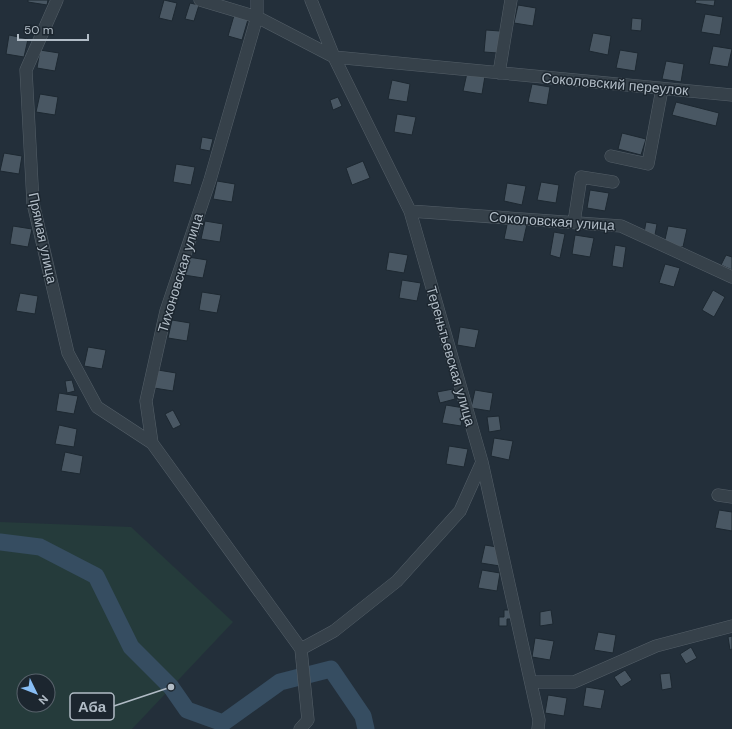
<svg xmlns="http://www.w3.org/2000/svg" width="732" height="729" viewBox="0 0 732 729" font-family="'DM Sans',sans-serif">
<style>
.green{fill:#253b3b;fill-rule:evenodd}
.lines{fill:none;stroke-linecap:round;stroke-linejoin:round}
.river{stroke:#364d61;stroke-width:17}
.building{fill:#495763;stroke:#1d2831}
.minor-casing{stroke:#545f68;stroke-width:13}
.minor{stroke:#36414a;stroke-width:12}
.labels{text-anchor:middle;stroke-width:3;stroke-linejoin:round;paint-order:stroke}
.street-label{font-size:14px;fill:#b1bcc6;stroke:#1c262f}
.leader{fill:none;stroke:#b1bcc6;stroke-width:1.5}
.callout-dot{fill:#b1bcc6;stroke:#1c262f;stroke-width:1.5}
.callout{fill:#1c262f;stroke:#b1bcc6;stroke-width:1.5}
.callout-label{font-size:15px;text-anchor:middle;font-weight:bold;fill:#b1bcc6}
</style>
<rect width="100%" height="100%" fill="#232f3a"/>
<path class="green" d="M0 522 131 527 233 622 132 729H0ZM24 681H48V705H24Z"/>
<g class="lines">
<path class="river" d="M0 542 40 547 96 576 131 647 171 687 187 710 223 723 280 682 331 669 363 716 366 729"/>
</g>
<path class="building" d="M28 0H48L47 5 28 2Z
M164 0 177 3 172 21 159 18Z
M696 0H715L714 6 695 3Z
M190 3 199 5 194 21 185 19Z
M518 5 536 8 533 26 514 23Z
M235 12 249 16 242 40 228 36Z
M705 14 723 17 720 35 701 32Z
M632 18 642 19 641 31 631 30Z
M486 30 500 31 498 53 484 52Z
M593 33 611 36 608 55 589 51Z
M9 35 28 39 24 57 6 54Z
M713 46 732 49 728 67 709 64Z
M40 50 59 53 55 71 37 68Z
M620 50 638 53 635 71 616 68Z
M666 61 684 64 681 82 662 79Z
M467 73 485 76 482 94 463 91Z
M392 80 410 84 407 102 388 99Z
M532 84 550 87 547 105 528 102Z
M40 94 58 97 55 115 36 112Z
M338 97 342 106 333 110 330 100Z
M676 102 719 113 716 126 672 115Z
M397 114 416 117 412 135 394 132Z
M622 133 646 139 641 155 618 149Z
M202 137 213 139 210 151 200 149Z
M4 153 22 156 19 174 0 171Z
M363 161 370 178 352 185 346 168Z
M176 164 195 167 191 185 173 182Z
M217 181 235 184 232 202 213 199Z
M541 182 559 185 556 203 537 200Z
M507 183 526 186 522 205 504 201Z
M590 190 609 193 605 211 587 208Z
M508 220 527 224 523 242 504 239Z
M205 221 223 224 220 242 201 239Z
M646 222 657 224 655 235 644 233Z
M13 226 32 229 28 247 10 244Z
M668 226 687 229 683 247 664 244Z
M554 232 565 234 560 258 550 255Z
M575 235 594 238 590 257 572 254Z
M615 245 626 247 623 268 612 266Z
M389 252 408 255 404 273 386 270Z
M726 255 732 257V270L721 265Z
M188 257 207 260 203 278 184 275Z
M665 264 680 268 674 287 659 283Z
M402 280 421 283 417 301 399 298Z
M713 290 725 297 714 317 702 310Z
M202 292 221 295 217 313 199 310Z
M20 293 38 296 35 314 16 311Z
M172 320 190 323 187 341 168 338Z
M460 327 479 330 475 348 457 345Z
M88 347 106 350 102 369 84 366Z
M158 370 176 373 173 391 154 388Z
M72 380 75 391 67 393 65 381Z
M453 389 455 399 440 403 437 392Z
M475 390 493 393 490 411 471 408Z
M59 393 78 396 74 414 56 411Z
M446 405 464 408 461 426 442 423Z
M173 410 181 425 173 429 165 414Z
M499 416 501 430 489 432 487 417Z
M59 425 77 429 74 447 55 444Z
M494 438 513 441 509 460 491 456Z
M449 446 468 449 464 467 446 464Z
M65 452 83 456 80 474 61 471Z
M719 510 732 512V531L715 528Z
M485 545 503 548 500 566 481 563Z
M482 570 500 573 497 591 478 588Z
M504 610H513V619H507V626H499V617H504Z
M551 610 553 624 540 626V612Z
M598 632 616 635 613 653 594 650Z
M732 636V649L730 650 728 637Z
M535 638 554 641 550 660 532 657Z
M691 647 697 658 686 664 680 654Z
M625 670 632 680 621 687 614 677Z
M670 673 672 688 662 690 660 674Z
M586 687 605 690 601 709 583 706Z
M548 695 567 698 564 716 545 713Z"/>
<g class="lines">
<defs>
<path id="minor" d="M57 0 26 70 33 203 68 353 97 407 152 443
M200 0 257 17 334 57 732 95
M257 0V17L210 180 166 311 146 401 152 443 301 649
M311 0 334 57 410 211 482 462 539 720 538 729
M499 73 511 0
M611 156 648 164 662 89
M410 211 621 226 732 277
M574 222 581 177 613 182
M718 495 732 497
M531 682H574L656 646 732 626
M300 729 308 720 301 649 334 631 397 581 460 511 482 462"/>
</defs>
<use href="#minor" class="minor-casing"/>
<use href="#minor" class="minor"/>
</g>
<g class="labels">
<g class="street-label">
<text transform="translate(615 84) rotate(5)" y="5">Соколовский переулок</text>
<text transform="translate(552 221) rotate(4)" y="5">Соколовская улица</text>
<text transform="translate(43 238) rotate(78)" y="5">Прямая улица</text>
<text transform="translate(180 273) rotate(-73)" y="5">Тихоновская улица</text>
<text transform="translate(451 356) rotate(74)" y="5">Тереньтьевская улица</text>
</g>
</g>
<path class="leader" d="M171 687L114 706"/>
<circle class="callout-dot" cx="171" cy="687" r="4"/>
<rect class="callout" x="70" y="693" width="44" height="27" rx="4"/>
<g class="callout-label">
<text x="92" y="712">Аба</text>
</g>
<g transform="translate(36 693) rotate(133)"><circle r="19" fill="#1c262f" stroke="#58626b"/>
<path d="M0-3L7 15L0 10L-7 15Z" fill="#88bef5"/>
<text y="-6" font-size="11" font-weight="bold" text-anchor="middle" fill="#b1bcc6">N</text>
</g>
<path d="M18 34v6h70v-6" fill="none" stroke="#b1bcc6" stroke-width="2"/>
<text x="24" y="34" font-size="12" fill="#b1bcc6" stroke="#1c262f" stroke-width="3" paint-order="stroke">50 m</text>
</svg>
